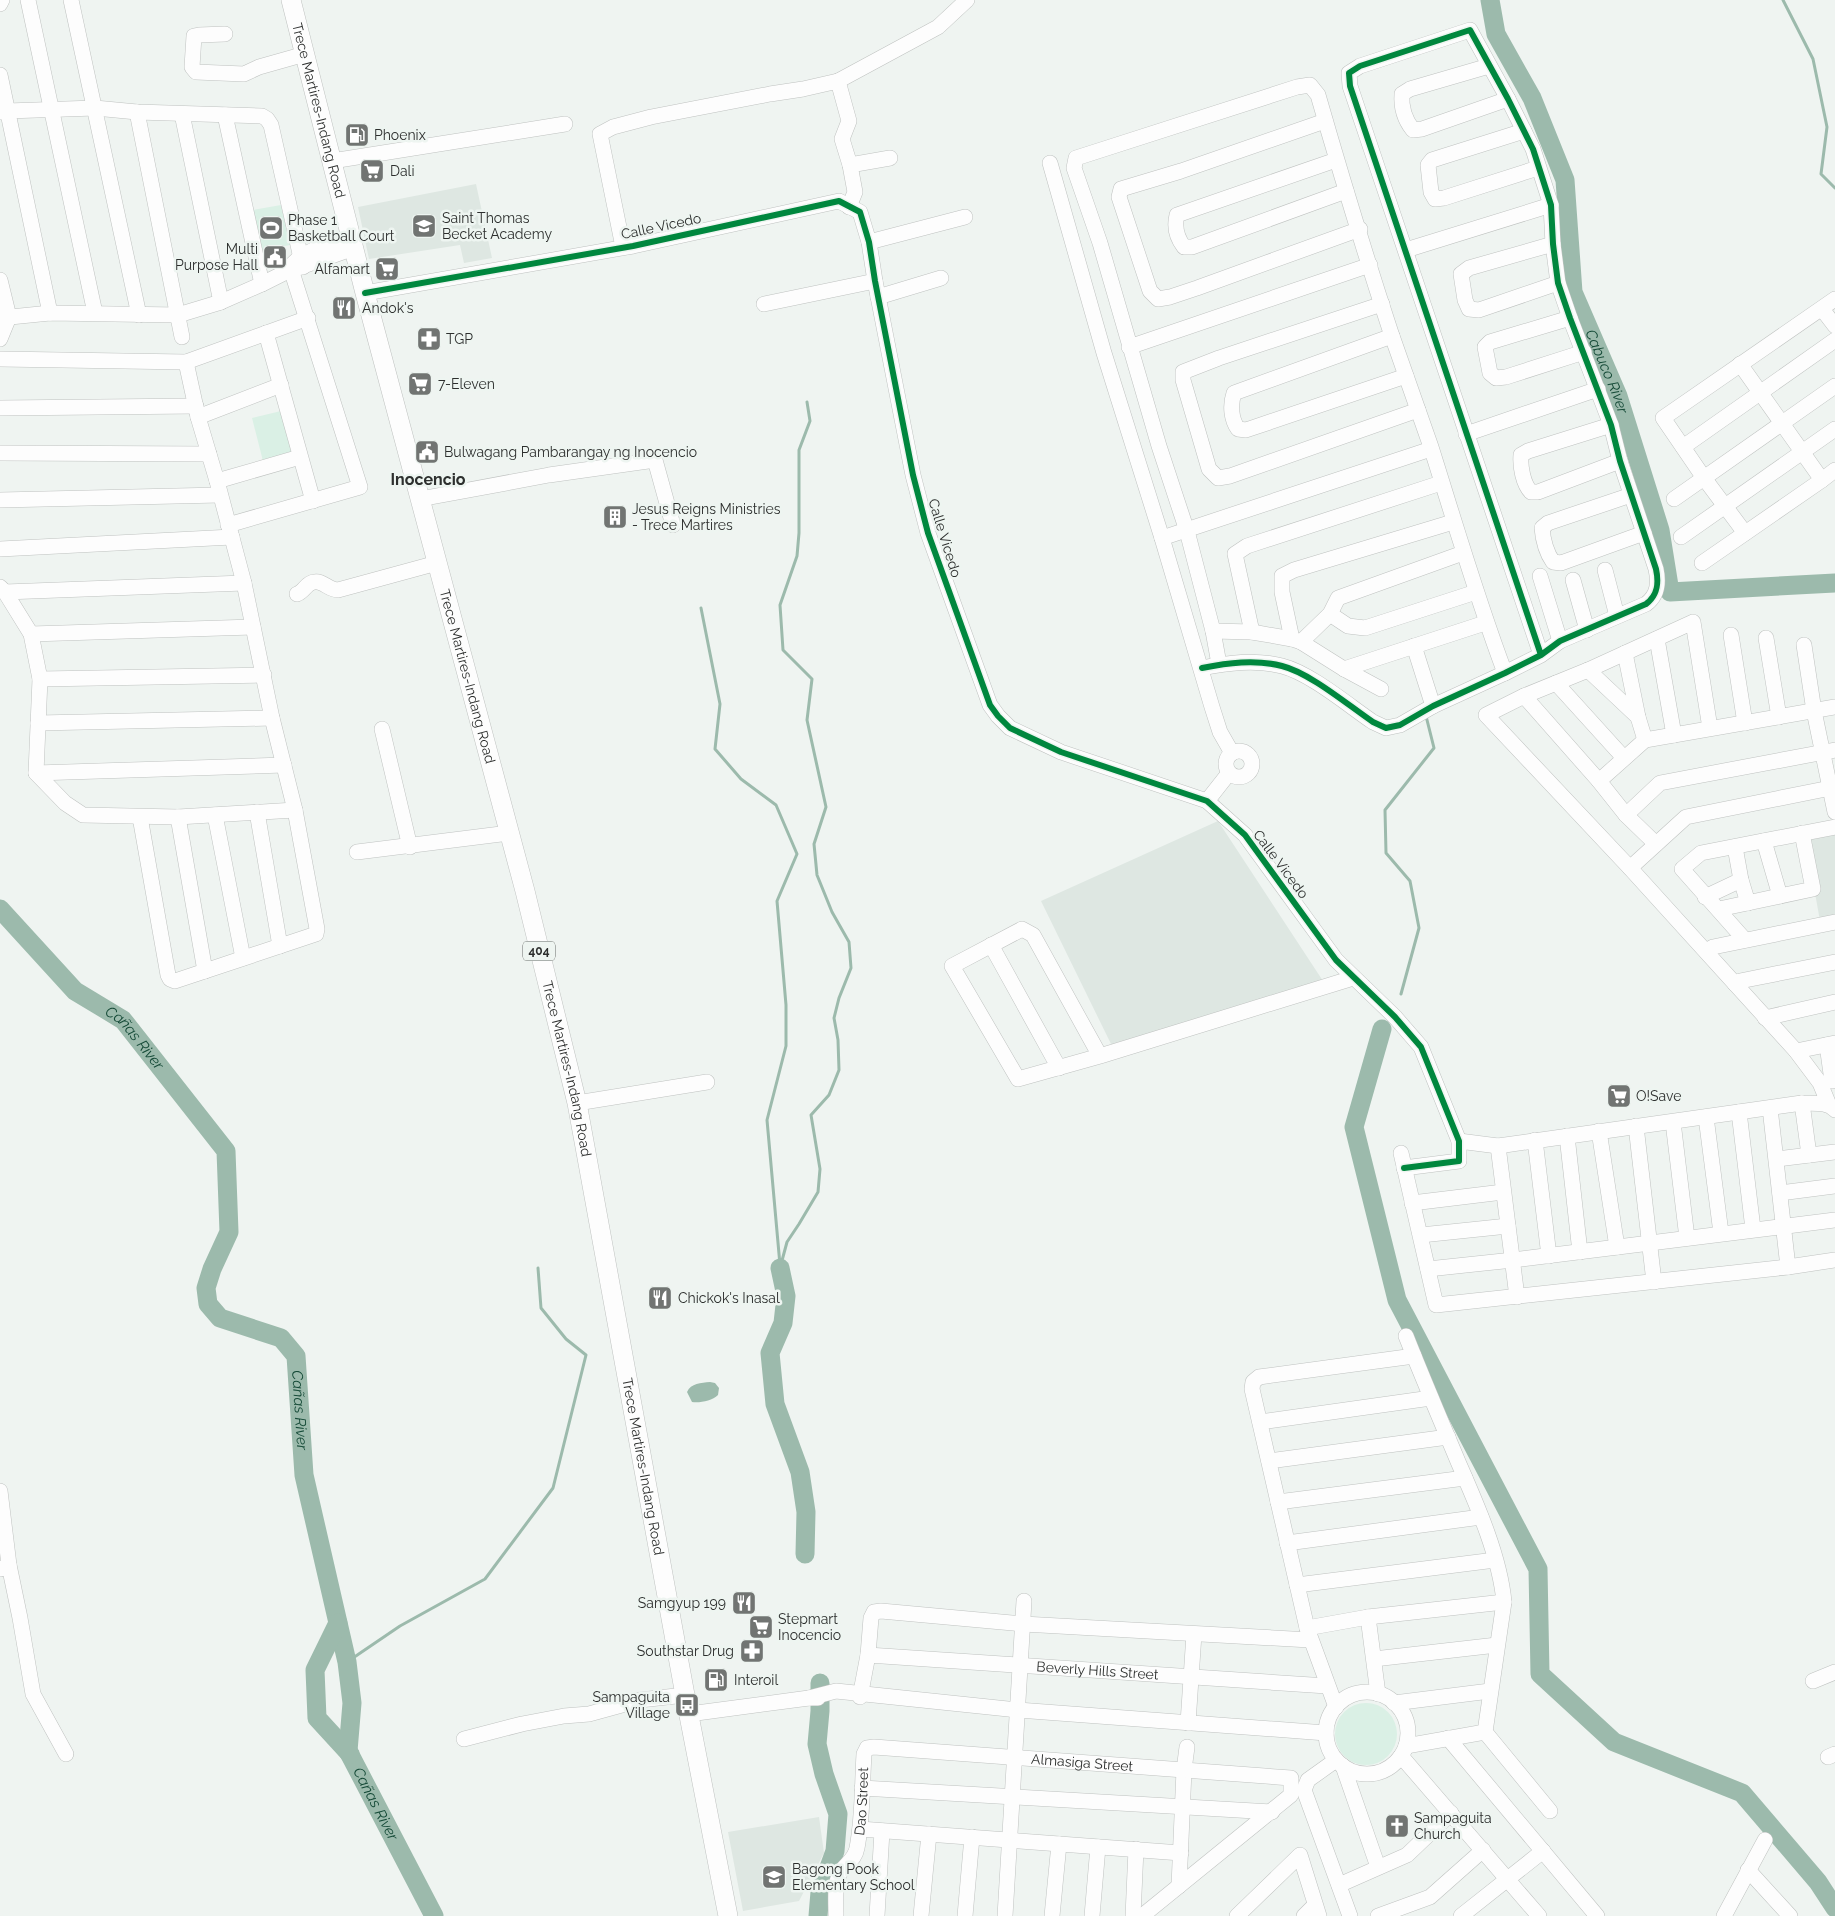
<svg xmlns="http://www.w3.org/2000/svg" width="1835" height="1916" viewBox="0 0 1835 1916" font-family="Raleway,sans-serif">
<style>
.built{fill:#dee7e2}
.green{fill:#daf0e5}
.water{fill:#9cbaac}
.lines{fill:none;stroke-linecap:round;stroke-linejoin:round}
.stream{stroke:#9cbaac;stroke-width:3}
.river{stroke:#9cbaac;stroke-width:19}
.minor-casing{stroke:#bfc2c0;stroke-width:16}
.major-casing{stroke:#bfc2c0;stroke-width:20}
.minor{stroke:#fdfdfd;stroke-width:15}
.major{stroke:#fdfdfd;stroke-width:19}
.cycleway-casing{stroke:#eef5f1;stroke-width:9}
.cycleway{stroke:#00873e;stroke-width:6}
.labels{text-anchor:middle;stroke-width:5;stroke-linejoin:round;paint-order:stroke}
.shield{fill:#eef5f1;stroke:#676a68;stroke-width:1}
.shield-label{font-size:12px;font-weight:bold;fill:#2d2f2e}
.street-label{font-size:14px;fill:#2d2f2e;stroke:#eef5f1}
.poi-label{font-size:14px;fill:#2d2f2e;stroke:#eef5f1;text-anchor:start}
.water-label{font-size:15px;font-style:italic;fill:#164b38;stroke:#eef5f1}
.quarter-label{font-size:16px;font-weight:bold;fill:#2d2f2e;stroke:#eef5f1}
</style>
<rect width="100%" height="100%" fill="#eff4f1"/>
<path class="built" d="M476 184 492 258 464 263 460 245 369 259 358 207Z
M1218 821 1323 981 1112 1046 1041 901Z
M1835 831V918L1820 921 1805 837Z
M819 1817 824 1853 799 1901 743 1911 728 1832Z"/>
<path class="green" d="M281 205 290 245 261 251 253 210Z
M281 411 292 454 263 461 252 418Z
M1335 1734a31 31 0 1 1 62 0a31 31 0 1 1-62 0Z"/>
<path class="water" d="M710 1382 715 1383 719 1388 718 1395C712 1401 700 1403 692 1402L687 1392C691 1383 701 1383 710 1382Z"/>
<g class="lines">
<path class="stream" d="M1783 0 1813 59 1827 127 1821 174 1835 188
M701 608 720 704 715 749 741 779 776 805 797 854 777 901 786 1005V1046L767 1120 780 1265
M1401 994 1419 928 1410 881 1386 853 1385 810 1434 748 1426 716
M780 1268 787 1242 799 1224 818 1192 820 1169 811 1115 829 1095 839 1070 838 1040 834 1018 839 998 851 968 849 942 832 912 817 875 814 844 826 807 807 720 812 679 783 650 780 605 797 556 799 533V450L810 421 807 402
M347 1662 400 1626 485 1579 553 1488 586 1355 566 1339 541 1308 538 1268"/>
<g class="river">
<path id="s1" d="M1490 0 1496 34 1532 98 1565 180 1573 292 1618 396 1660 530 1670 592 1835 583"/>
<path id="s2" d="M0 909 75 991 123 1020 226 1151 229 1232 212 1269 206 1288 208 1304 220 1318 281 1338 296 1356 304 1475 347 1662 352 1703 348 1751 434 1916"/>
<path d="M1382 1029 1354 1127 1397 1300 1538 1569 1540 1674 1614 1742 1742 1793 1818 1882 1835 1908"/>
<path d="M780 1268 786 1296 783 1323 770 1353 775 1404 800 1472 806 1512 805 1554"/>
<path d="M338 1623 315 1670 317 1718 350 1754"/>
<path d="M818 1916 820 1892 835 1851 838 1814 824 1774 817 1744 820 1711V1683"/>
</g>
<defs>
<g id="minor">
<path d="M28 0 95 313"/>
<path d="M71 0 139 315"/>
<path d="M0 4 2 0"/>
<path d="M225 34 199 35 194 36 192 67 196 72 244 74 259 67 305 54"/>
<path d="M1489 66 1410 89 1402 94C1401 107 1405 120 1413 130L1422 129 1508 99"/>
<path d="M0 75 50 313"/>
<path d="M838 81 938 27 967 0"/>
<path d="M0 112 7 111 95 108 137 112 262 116 267 119 271 125 303 267"/>
<path d="M137 112 182 337"/>
<path d="M182 114 221 302"/>
<path d="M225 115 262 284"/>
<path d="M1325 121 1181 171 1121 189 1119 197 1150 291 1158 299 1170 297 1197 288 1360 229"/>
<path d="M1524 131 1432 160 1428 165 1431 192 1435 199 1444 198 1538 168"/>
<path d="M1336 160 1177 215C1174 227 1177 238 1184 247H1192L1346 191"/>
<path d="M332 161 565 124"/>
<path d="M1050 163 1104 353 1162 538 1212 707 1220 732 1232 753"/>
<path d="M850 165 890 158"/>
<path d="M869 242 965 217"/>
<path d="M1553 244 1469 268 1461 274 1465 300 1469 309 1479 310 1558 283"/>
<path d="M623 247 600 134 613 127 651 117 770 94 803 89 838 81 849 121 842 139 850 165 855 192 849 207"/>
<path d="M1406 250 1551 205"/>
<path d="M295 269 354 248"/>
<path d="M0 280 9 317 0 339"/>
<path d="M365 293 633 246 839 201 860 212 869 242 875 281 913 475 928 533 990 705 998 716 1010 728 1061 752 1207 801 1245 835 1336 960 1395 1017 1421 1047 1459 1141V1161L1404 1168"/>
<path d="M878 297 941 278"/>
<path d="M764 304 875 281"/>
<path d="M1382 304 1219 358 1183 372V380L1209 469 1218 478 1230 476 1418 410"/>
<path d="M1822 309 1835 326"/>
<path d="M0 318 50 313 178 315 221 302 262 284 282 274 300 257 321 246 351 237"/>
<path d="M1570 318 1490 342 1485 347 1490 373 1496 378 1506 377 1584 352"/>
<path d="M266 333 313 501"/>
<path d="M1392 336 1234 393C1230 405 1231 419 1238 429L1246 430 1406 376"/>
<path d="M1129 347 1370 265"/>
<path d="M0 359 186 362 308 318"/>
<path d="M0 408 196 406"/>
<path d="M198 417 281 385"/>
<path d="M1611 425 1528 451 1521 455C1520 466 1523 484 1531 492H1538L1620 461"/>
<path d="M1466 434 1598 389"/>
<path d="M1683 447 1835 340"/>
<path d="M0 453 209 454"/>
<path d="M1822 480 1835 470"/>
<path d="M217 481 300 457"/>
<path d="M1631 495 1548 523 1542 528C1543 540 1546 552 1553 562L1561 563 1644 533"/>
<path d="M420 499 549 475 655 460 673 525"/>
<path d="M1674 499 1835 386"/>
<path d="M0 500 220 495"/>
<path d="M228 525 360 487 290 266"/>
<path d="M1745 533 1704 478 1663 418 1835 299"/>
<path d="M1681 537 1835 429"/>
<path d="M1162 538 1431 449"/>
<path d="M0 549 232 537"/>
<path d="M1702 563 1822 480 1740 364"/>
<path d="M1605 570 1617 616"/>
<path d="M1540 576 1560 641"/>
<path d="M1573 580 1587 630"/>
<path d="M0 587 5 592 31 634 40 679 36 773 65 803 83 815 178 817 295 810"/>
<path d="M5 592 244 583"/>
<path d="M297 594C304 592 306 583 314 582 322 580 329 590 338 590L437 563"/>
<path d="M1330 614 1348 626 1365 628 1476 592"/>
<path d="M1213 631 1252 632 1292 639 1301 642 1344 669 1381 689"/>
<path d="M1252 632 1235 554 1247 546 1441 483"/>
<path d="M31 634 253 627"/>
<path d="M1731 635 1745 723"/>
<path d="M1766 638 1779 717"/>
<path d="M1292 639 1282 592V576L1294 570 1453 522"/>
<path d="M1657 639 1674 735"/>
<path d="M1301 642 1330 614 1338 598 1463 553"/>
<path d="M1804 645 1814 711 1835 812"/>
<path d="M1414 646 1433 706"/>
<path d="M1625 653 1638 717 1645 740"/>
<path d="M1219 664 1213 631 1187 531 1159 446 1100 243 1074 168 1076 158 1297 87 1310 85 1318 95C1341 175 1365 254 1391 333 1404 371 1418 409 1431 447 1455 523 1477 599 1505 673"/>
<path d="M1202 668C1227 663 1255 659 1282 666 1310 673 1348 705 1373 722L1386 728 1400 725 1433 706 1505 673 1541 655 1560 641 1646 604C1658 595 1659 583 1656 569L1620 461 1611 425 1570 318 1558 283 1553 244 1551 205 1533 149 1508 99 1470 30 1360 66 1349 73 1350 86 1541 655"/>
<path d="M1344 669 1485 623"/>
<path d="M1588 670 1638 717"/>
<path d="M40 679 264 675"/>
<path d="M1556 683 1624 758"/>
<path d="M1524 696 1599 781 1626 815 1656 844"/>
<path d="M38 723 272 718"/>
<path d="M1710 728 1693 622 1588 670 1524 696 1486 715 1630 868 1796 1051 1820 1083 1829 1105"/>
<path d="M382 729 410 847"/>
<circle cx="1239" cy="764" r="13"/>
<path d="M36 773 284 765"/>
<path d="M1599 781 1645 740 1835 707"/>
<path d="M1207 801 1229 773"/>
<path d="M257 812 280 946"/>
<path d="M215 815 243 958"/>
<path d="M1626 815 1660 783 1835 750"/>
<path d="M140 817 168 975 170 979 175 981 316 934 317 929 295 810 272 718 244 583 217 481 198 417 186 362"/>
<path d="M178 817 205 971"/>
<path d="M1764 841 1780 896"/>
<path d="M1735 847 1741 880 1748 903"/>
<path d="M357 852 509 833"/>
<path d="M1630 868 1686 817 1835 787"/>
<path d="M1705 897 1741 880"/>
<path d="M1719 909 1813 889 1802 833"/>
<path d="M1745 940 1682 869 1701 853 1835 827"/>
<path d="M991 945 1059 1068"/>
<path d="M1706 951 1713 947 1835 922"/>
<path d="M1735 984 1740 981 1835 962"/>
<path d="M1765 1018 1835 1002"/>
<path d="M1827 1045 1832 1081"/>
<path d="M1796 1051 1835 1043"/>
<path d="M1100 1056 1033 935 1022 929 952 966 1018 1079 1100 1056 1353 978"/>
<path d="M577 1103 707 1082"/>
<path d="M1802 1103 1809 1155"/>
<path d="M1770 1108 1788 1267"/>
<path d="M1739 1112 1753 1229"/>
<path d="M1706 1117 1721 1233"/>
<path d="M1673 1122 1687 1238"/>
<path d="M1636 1126 1654 1282"/>
<path d="M1599 1131 1617 1247"/>
<path d="M1567 1136 1580 1252"/>
<path d="M1535 1140 1549 1256"/>
<path d="M1459 1141 1498 1146 1802 1103C1814 1104 1827 1101 1835 1110"/>
<path d="M1498 1146 1517 1297"/>
<path d="M1401 1153 1436 1305 1788 1267 1835 1260"/>
<path d="M1777 1159 1835 1152"/>
<path d="M1780 1193 1835 1186"/>
<path d="M1412 1203 1503 1192"/>
<path d="M1421 1235 1508 1226"/>
<path d="M1428 1269 1513 1260 1835 1220"/>
<path d="M1260 1422 1431 1398"/>
<path d="M1269 1461 1448 1437"/>
<path d="M0 1491 9 1565 1 1569"/>
<path d="M1278 1502 1465 1478"/>
<path d="M1287 1543 1481 1517"/>
<path d="M9 1565 20 1618 33 1694 66 1754"/>
<path d="M1297 1585 1495 1560"/>
<path d="M1368 1617 1378 1694"/>
<path d="M1307 1628 1368 1617 1504 1602"/>
<path id="s3" d="M868 1655 1327 1686"/>
<path d="M1374 1659 1497 1645"/>
<path d="M1813 1681 1835 1672"/>
<circle cx="1367" cy="1733" r="41"/>
<path d="M860 1697 868 1655 871 1618 874 1612 881 1611 1023 1624 1310 1640"/>
<path d="M809 1698 836 1691 1018 1710 1326 1733"/>
<path d="M1394 1703 1490 1691"/>
<path d="M1336 1707 1307 1628 1252 1389 1253 1382 1259 1377 1414 1356"/>
<path d="M689 1714 809 1698H818"/>
<path d="M1188 1723 1194 1634"/>
<path d="M1485 1732 1550 1811"/>
<path d="M1448 1738 1597 1916"/>
<path d="M464 1739 522 1724 564 1716 589 1714 640 1700 685 1695"/>
<path d="M1406 1746 1485 1732 1504 1602C1500 1557 1477 1505 1459 1464 1441 1421 1423 1379 1406 1336"/>
<path d="M1401 1756 1539 1916"/>
<path d="M1828 1757 1835 1754"/>
<path d="M1336 1760 1308 1780 1304 1790 1350 1916"/>
<path d="M1343 1766 1378 1867"/>
<path d="M862 1788 1272 1812"/>
<path d="M860 1829 1181 1853"/>
<path d="M1748 1870 1790 1916"/>
<path d="M1339 1885 1407 1855 1451 1813"/>
<path d="M1179 1886 1184 1770 1187 1747"/>
<path id="s4" d="M836 1916C836 1904 834 1884 840 1873 845 1864 855 1860 857 1848 863 1817 862 1785 864 1754L867 1748 874 1747 1291 1778V1795L1142 1916"/>
<path d="M877 1916 882 1831"/>
<path d="M921 1916 929 1834"/>
<path d="M965 1916 972 1837"/>
<path d="M1005 1916 1024 1601"/>
<path d="M1052 1916 1059 1844"/>
<path d="M1092 1916 1098 1847"/>
<path d="M1133 1916 1136 1849"/>
<path d="M1237 1916 1300 1855 1319 1916"/>
<path d="M1304 1916 1315 1905"/>
<path d="M1378 1916 1430 1897 1483 1850"/>
<path d="M1461 1916 1543 1851"/>
<path d="M1724 1916 1765 1840"/>
</g>
<g id="major">
<path id="s5" d="M291 0 365 293 525 891 577 1103 685 1695 728 1916"/>
</g>
</defs>
<use href="#minor" class="minor-casing"/>
<use href="#major" class="major-casing"/>
<use href="#minor" class="minor"/>
<use href="#major" class="major"/>
<defs>
<path id="cycleway" d="M365 293 633 246 839 201 860 212 869 242 875 281 913 475 928 533 990 705 998 716 1010 728 1061 752 1207 801 1245 835 1336 960 1395 1017 1421 1047 1459 1141V1161L1404 1168
M1202 668C1227 663 1255 659 1282 666 1310 673 1348 705 1373 722L1386 728 1400 725 1433 706 1505 673 1541 655 1560 641 1646 604C1658 595 1659 583 1656 569L1620 461 1611 425 1570 318 1558 283 1553 244 1551 205 1533 149 1508 99 1470 30 1360 66 1349 73 1350 86 1541 655"/>
</defs>
<use href="#cycleway" class="cycleway-casing"/>
<use href="#cycleway" class="cycleway"/>
</g>
<defs>
<symbol id="fuel-square" viewBox="-11 -11 22 22"><rect x="-9" y="-9" width="18" height="18" rx="4" fill="#717472" stroke="#eef5f1"/><path d="M-5.5-6h7V0h2V4h1.3V-2.5L3-4.5l.8-.8L6-3V5H2.5V1h-1V6h-7ZM-4.2-4.7v3.2H.2V-4.7Z" fill="#fff"/></symbol>
<symbol id="supermarket-square" viewBox="-11 -11 22 22"><rect x="-9" y="-9" width="18" height="18" rx="4" fill="#717472" stroke="#eef5f1"/><path d="M-6-5.5h2.5l.6 2H6L4.5 2H-2.5L-4.4-4H-6ZM-1.5 3.2a1.3 1.3 0 1 0 .1 0ZM3 3.2a1.3 1.3 0 1 0 .1 0Z" fill="#fff"/></symbol>
<symbol id="school-square" viewBox="-11 -11 22 22"><rect x="-9" y="-9" width="18" height="18" rx="4" fill="#717472" stroke="#eef5f1"/><path d="M0-5L7-2L0 1L-7-2ZM-4 1L0 2.5L4 1V4Q0 6-4 4Z" fill="#fff"/></symbol>
<symbol id="stadium-square" viewBox="-11 -11 22 22"><rect x="-9" y="-9" width="18" height="18" rx="4" fill="#717472" stroke="#eef5f1"/><path d="M0-5a6.5 5 0 1 0 0 10a6.5 5 0 1 0 0-10ZM-3.5-1.8h7v3.6h-7Z" fill="#fff"/></symbol>
<symbol id="civic-square" viewBox="-11 -11 22 22"><rect x="-9" y="-9" width="18" height="18" rx="4" fill="#717472" stroke="#eef5f1"/><path d="M-.6-6.5H3V-4.5H.6V-3L4-1V1h2V6H-6V1h2V-1L-.6-3ZM-1.2 2.5V6h2.4V2.5Z" fill="#fff"/></symbol>
<symbol id="restaurant-square" viewBox="-11 -11 22 22"><rect x="-9" y="-9" width="18" height="18" rx="4" fill="#717472" stroke="#eef5f1"/><path d="M-5-6h1v4h1v-4h1v4h1v-4h1v5L-1.5 .5V6h-2V.5L-5-1ZM5-6V6H3V1.5H1.5Q1.5-4 5-6Z" fill="#fff"/></symbol>
<symbol id="pharmacy-square" viewBox="-11 -11 22 22"><rect x="-9" y="-9" width="18" height="18" rx="4" fill="#717472" stroke="#eef5f1"/><path d="M-2-6h4v4h4v4h-4v4h-4v-4h-4v-4h4Z" fill="#fff"/></symbol>
<symbol id="building-square" viewBox="-11 -11 22 22"><rect x="-9" y="-9" width="18" height="18" rx="4" fill="#717472" stroke="#eef5f1"/><path d="M-4-6H4V6H1V3H-1V6H-4ZM-2.5-4.3h1.7v1.8h-1.7ZM.8-4.3h1.7v1.8H.8ZM-2.5-1h1.7V.8h-1.7ZM.8-1h1.7V.8H.8Z" fill="#fff"/></symbol>
<symbol id="bus-square" viewBox="-11 -11 22 22"><rect x="-9" y="-9" width="18" height="18" rx="4" fill="#717472" stroke="#eef5f1"/><path d="M-5-6H5V4H4V6H2V4H-2V6H-4V4H-5ZM-3.5-4V0h7V-4ZM-3.5 1.2v1.5H-2V1.2ZM2 1.2v1.5H3.5V1.2Z" fill="#fff"/></symbol>
<symbol id="church-square" viewBox="-11 -11 22 22"><rect x="-9" y="-9" width="18" height="18" rx="4" fill="#717472" stroke="#eef5f1"/><path d="M-1.2-6h2.4v3.5h3.3v2.4h-3.3V6h-2.4V-.1h-3.3v-2.4h3.3Z" fill="#fff"/></symbol>
</defs>
<g fill-rule="evenodd">
<use href="#fuel-square" x="343" y="121" width="28" height="28"/>
<use href="#supermarket-square" x="358" y="157" width="28" height="28"/>
<use href="#school-square" x="410" y="212" width="28" height="28"/>
<use href="#stadium-square" x="257" y="214" width="28" height="28"/>
<use href="#civic-square" x="261" y="243" width="28" height="28"/>
<use href="#supermarket-square" x="373" y="255" width="28" height="28"/>
<use href="#restaurant-square" x="330" y="294" width="28" height="28"/>
<use href="#pharmacy-square" x="415" y="325" width="28" height="28"/>
<use href="#supermarket-square" x="406" y="370" width="28" height="28"/>
<use href="#civic-square" x="413" y="438" width="28" height="28"/>
<use href="#building-square" x="601" y="503" width="28" height="28"/>
<use href="#supermarket-square" x="1605" y="1082" width="28" height="28"/>
<use href="#restaurant-square" x="646" y="1284" width="28" height="28"/>
<use href="#restaurant-square" x="730" y="1589" width="28" height="28"/>
<use href="#supermarket-square" x="747" y="1613" width="28" height="28"/>
<use href="#pharmacy-square" x="738" y="1637" width="28" height="28"/>
<use href="#fuel-square" x="702" y="1666" width="28" height="28"/>
<use href="#bus-square" x="673" y="1691" width="28" height="28"/>
<use href="#church-square" x="1383" y="1812" width="28" height="28"/>
<use href="#school-square" x="760" y="1863" width="28" height="28"/>
</g>
<g class="labels">
<rect class="shield" x="523" y="941.5" width="32" height="19" rx="4"/>
<g class="shield-label">
<text x="539" y="955">404</text>
</g>
<g class="street-label">
<text dy="5" stroke="none"><textPath href="#s5" startOffset="114">Trece Martires-Indang Road</textPath></text>
<text transform="translate(661 226) rotate(-12)" y="5">Calle Vicedo</text>
<text transform="translate(945 538) rotate(73)" y="5">Calle Vicedo</text>
<text dy="5" stroke="none"><textPath href="#s5" startOffset="699">Trece Martires-Indang Road</textPath></text>
<text transform="translate(1281 864) rotate(53)" y="5">Calle Vicedo</text>
<text dy="5" stroke="none"><textPath href="#s5" startOffset="1104">Trece Martires-Indang Road</textPath></text>
<text dy="5" stroke="none"><textPath href="#s5" startOffset="1509">Trece Martires-Indang Road</textPath></text>
<text dy="5" stroke="none"><textPath href="#s3" startOffset="230">Beverly Hills Street</textPath></text>
<text dy="5" stroke="none"><textPath href="#s4" startOffset="391">Almasiga Street</textPath></text>
<text dy="5" stroke="none"><textPath href="#s4" startOffset="121">Dao Street</textPath></text>
</g>
<g class="poi-label">
<text x="374" y="140">Phoenix</text>
<text x="390" y="176">Dali</text>
<text x="442" y="223">Saint Thomas<tspan x="442" dy="16">Becket Academy</tspan></text>
<text x="288" y="225">Phase 1<tspan x="288" dy="16">Basketball Court</tspan></text>
<text x="258" y="254" text-anchor="end">Multi<tspan x="258" dy="16">Purpose Hall</tspan></text>
<text x="370" y="274" text-anchor="end">Alfamart</text>
<text x="362" y="313">Andok's</text>
<text x="446" y="344">TGP</text>
<text x="438" y="389">7-Eleven</text>
<text x="444" y="457">Bulwagang Pambarangay ng Inocencio</text>
<text x="632" y="514">Jesus Reigns Ministries<tspan x="632" dy="16">- Trece Martires</tspan></text>
<text x="1636" y="1101">O!Save</text>
<text x="678" y="1303">Chickok's Inasal</text>
<text x="726" y="1608" text-anchor="end">Samgyup 199</text>
<text x="778" y="1624">Stepmart<tspan x="778" dy="16">Inocencio</tspan></text>
<text x="734" y="1656" text-anchor="end">Southstar Drug</text>
<text x="734" y="1685">Interoil</text>
<text x="670" y="1702" text-anchor="end">Sampaguita<tspan x="670" dy="16">Village</tspan></text>
<text x="1414" y="1823">Sampaguita<tspan x="1414" dy="16">Church</tspan></text>
<text x="792" y="1874">Bagong Pook<tspan x="792" dy="16">Elementary School</tspan></text>
</g>
<g class="water-label">
<text dy="5" stroke="none"><textPath href="#s1" startOffset="395">Cabuco River</textPath></text>
<text dy="5" stroke="none"><textPath href="#s2" startOffset="188">Cañas River</textPath></text>
<text dy="5" stroke="none"><textPath href="#s2" startOffset="652">Cañas River</textPath></text>
<text dy="5" stroke="none"><textPath href="#s2" startOffset="1058">Cañas River</textPath></text>
</g>
<g class="quarter-label">
<text x="428" y="485">Inocencio</text>
</g>
</g>
</svg>
